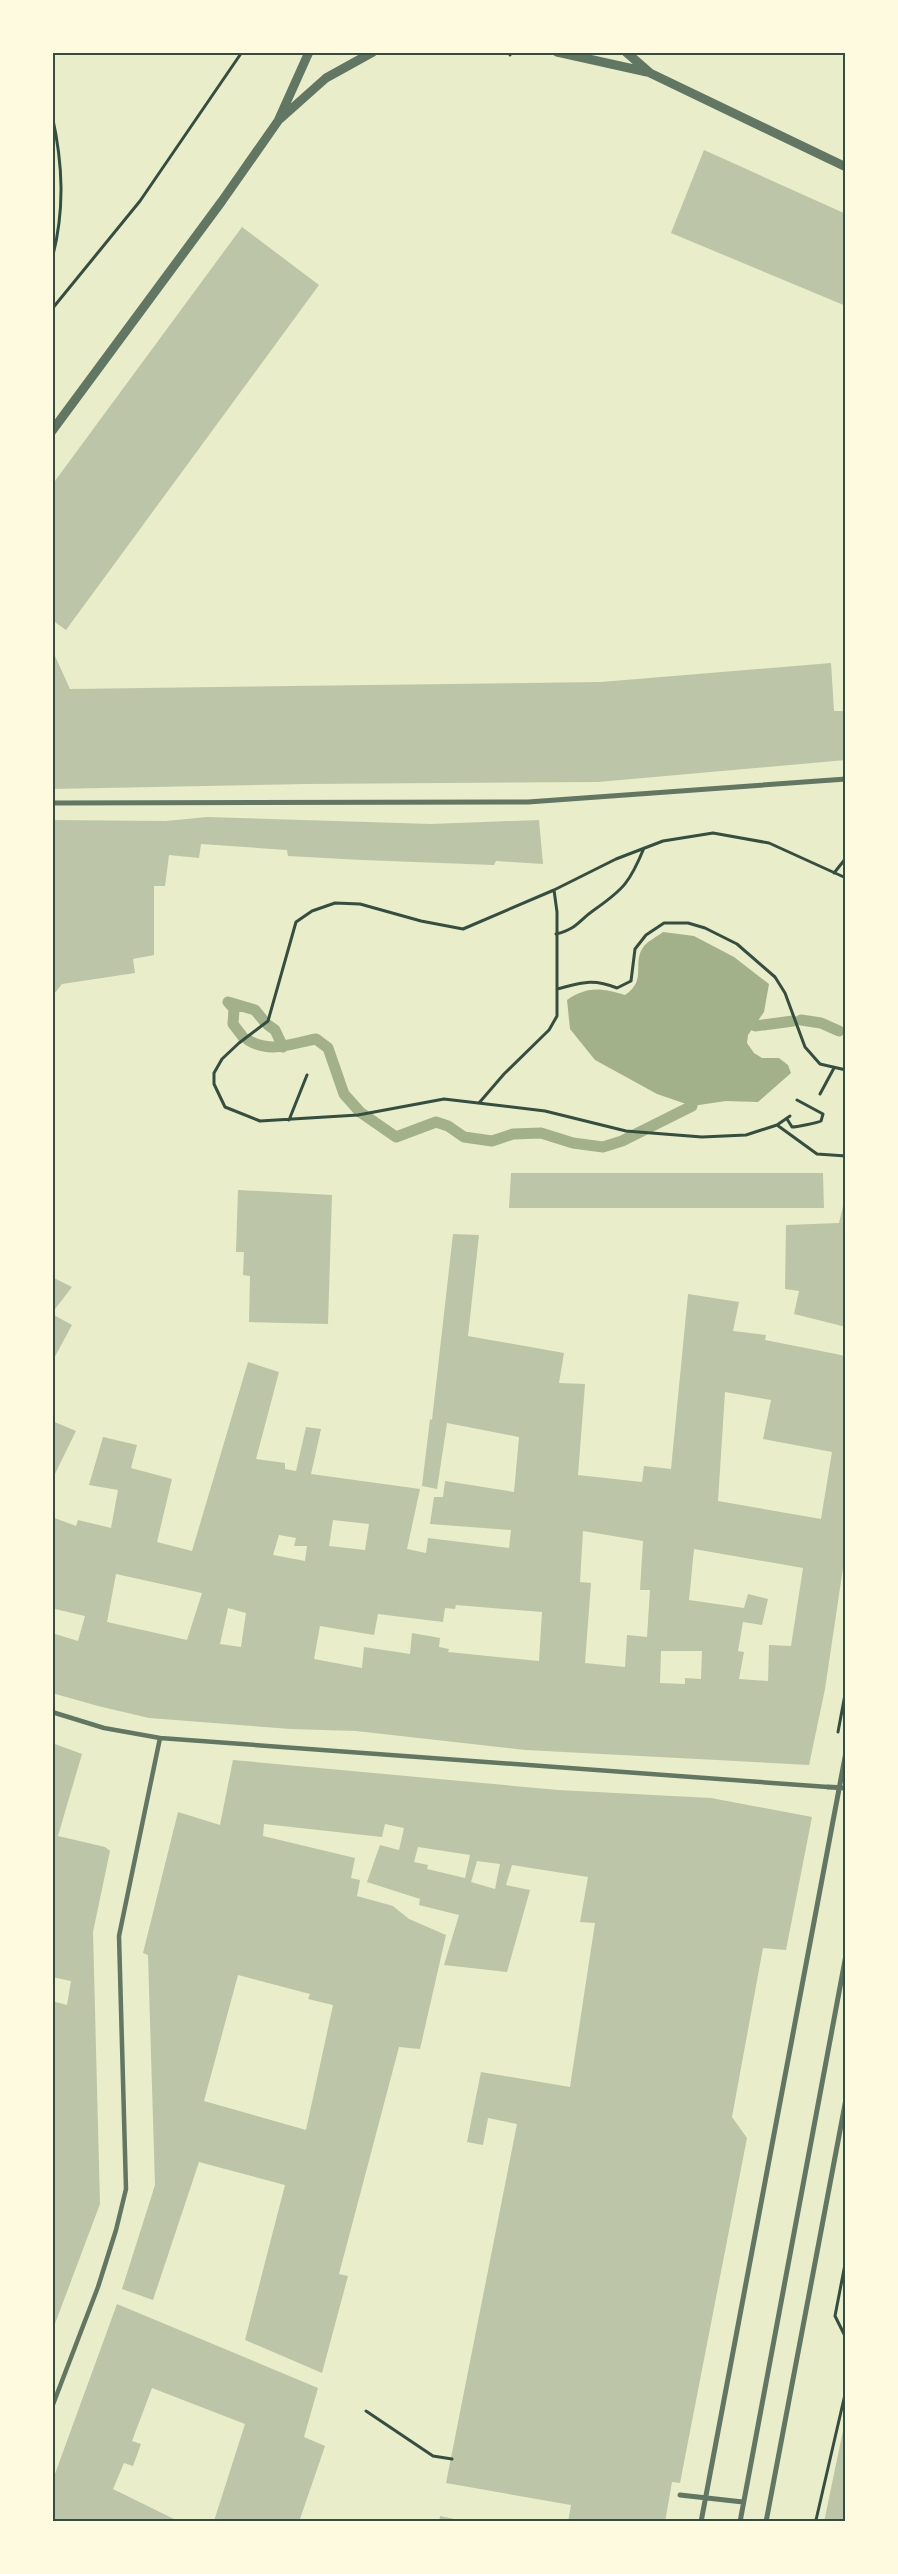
<svg xmlns="http://www.w3.org/2000/svg" width="898" height="2574" viewBox="0 0 898 2574" font-family="Lato,sans-serif">
<style>
.water{fill:#a3b18a}
.lines{fill:none;stroke-linecap:round;stroke-linejoin:round}
.stream{stroke:#a3b18a;stroke-width:11}
.building{fill:#bcc5a7;fill-rule:evenodd}
.path{stroke:#344e41;stroke-width:3}
.pedestrian{stroke:#617663;stroke-width:4.5}
.minor{stroke:#617663;stroke-width:5}
.tertiary{stroke:#617663;stroke-width:9}
.neatline{fill:none;stroke:#344e41;stroke-width:2}
</style>
<rect width="100%" height="100%" fill="#e9edc9"/>
<path class="water" d="M663 932 694 936 734 957 769 984 764 1012 748 1035 747 1043 754 1053 762 1058H779L788 1065 791 1073 758 1102 726 1101 692 1106 657 1094 595 1060 570 1029 567 1000C588 986 601 988 625 995 648 980 631 963 644 946 648 941 658 936 663 932Z"/>
<g class="lines">
<path class="stream" d="M228 1002 255 1010 264 1021
M228 1002 234 1009 233 1024 243 1037
M801 1020 821 1023 839 1031
M268 1025 275 1030 283 1047
M755 1026 793 1021
M248 1040C271 1054 292 1043 316 1039L328 1048 344 1094 360 1112 396 1137 436 1122 448 1126 464 1137 492 1141 513 1134 541 1133 573 1143 603 1147 622 1141 692 1106"/>
</g>
<path class="building" d="M704 150 846 214V306L671 233Z
M242 227 319 285 66 630 52 620V485Z
M55 656 70 689 601 682 831 663 834 711H846V760L598 782 305 784 52 789V657Z
M207 817 431 824 539 820 543 864 496 861 494 865 362 860 288 856 287 850 201 844 199 858 169 855 165 886H154V955L133 959 135 973 62 984 54 994 52 993V820L166 821Z
M511 1173H823L824 1208H509Z
M238 1190 332 1195 328 1324 249 1322 250 1276 243 1275 244 1252H236Z
M846 1193V1250L843 1264H846V1327L794 1314 799 1291 785 1289 786 1225 839 1223Z
M453 1234 479 1235 468 1336 564 1353 559 1383 585 1384 578 1475 642 1482 644 1466 671 1469 688 1294 739 1302 733 1331 766 1335 765 1340 846 1356V1548L825 1689 809 1765 526 1750 356 1731 291 1729 149 1718 98 1706 52 1693V1633L78 1641 85 1616 55 1609 52 1616V1517L76 1526 78 1520 111 1528 118 1490 89 1485 103 1437 137 1445 131 1468 172 1479 157 1542 192 1551 248 1362 279 1372 256 1459 285 1463V1469L296 1471 306 1427 321 1429 311 1474 420 1489 407 1549 426 1553 428 1538 509 1548 511 1530 430 1524 434 1497H443L445 1481 514 1492 519 1437 447 1423 437 1489 422 1486 430 1419 432 1420ZM725 1392 771 1400 763 1439 832 1452 821 1519 718 1501ZM333 1520 369 1524 365 1550 329 1546ZM583 1531 643 1541 640 1590H650L647 1637 627 1635 625 1667 585 1663 591 1583 580 1582ZM279 1535 296 1538 294 1546H307L305 1561 273 1555ZM694 1549 803 1568 791 1646 769 1645 768 1681 739 1679 744 1652 738 1651 743 1622 762 1625 768 1599 748 1594 744 1608 689 1600ZM116 1574 202 1593 187 1640 107 1622ZM456 1605 542 1612 539 1661 448 1652 449 1649 439 1647 440 1638 412 1633 410 1654 364 1647 362 1668 314 1659 320 1626 374 1635 378 1614 443 1622 445 1608 455 1609ZM228 1608 246 1613 241 1647 220 1644ZM661 1651H702L701 1679 685 1678V1684L660 1683Z
M52 1277 72 1287 52 1313Z
M52 1314 72 1325 52 1362Z
M52 1421 76 1431 52 1480Z
M52 1743 82 1754 58 1836 105 1847 110 1851 93 1932 100 2204 53 2329 52 2001 67 2005 71 1981 52 1977Z
M233 1760 558 1790 711 1798 812 1817 786 1950 763 1948 732 2117 747 2138 680 2483 672 2482 665 2522H568L571 2505 446 2483 517 2124 488 2118 483 2145 467 2142 481 2072 570 2087 595 1923 580 1922 588 1877 512 1865 506 1885 530 1890 507 1972 444 1965 459 1915 419 1905 420 1899 367 1882 380 1845 399 1850 404 1828 385 1824 382 1837 264 1824 263 1836 355 1858 351 1878 360 1880 357 1896 393 1906 409 1919 446 1935 420 2049 399 2047 339 2274 348 2276 322 2373 245 2340 285 2185 199 2162 153 2300 122 2289 155 2185 148 1955 143 1953 178 1812 220 1825ZM418 1847 470 1855 465 1878 427 1869 428 1865 414 1862ZM477 1861 500 1864 495 1889 471 1882ZM238 1975 310 1994 308 1999 333 2005 306 2130 204 2101Z
M117 2304 318 2388 304 2437 325 2446 299 2522 214 2521 245 2424 152 2388 132 2441 141 2444 133 2466 124 2463 113 2489 180 2522H52V2482Z
M846 2421V2522H824L845 2421Z
M440 2516 464 2521V2522H439Z"/>
<g class="lines">
<path class="path" d="M510 55 512 52
M52 115C63 164 65 210 52 259
M52 309 140 201 242 52
M834 873 846 858
M846 878 769 843 713 833 663 841 616 859 554 890 463 929 421 921 360 904 335 903 312 911 296 922 268 1021 239 1043 222 1059 214 1073V1084L225 1107 260 1121 358 1115 444 1099 545 1111 626 1131 702 1137 746 1135 777 1125 817 1154 846 1156
M556 934C577 929 578 921 594 910 624 889 630 882 644 848
M557 989C581 983 592 978 617 988L631 981 635 949 646 935 664 923H688L705 928 737 944 775 977 785 993 805 1047 820 1064 846 1070
M820 1094 834 1068
M479 1103 504 1074 549 1030 557 1016V912L554 890
M787 1119 792 1127C796 1127 817 1123 821 1121L823 1114 797 1100
M289 1120 307 1075
M777 1125 790 1116
M838 1732 846 1689
M846 2259 835 2316 846 2338
M366 2411 433 2456 452 2459
M809 2522 816 2520 846 2390"/>
<path class="pedestrian" d="M52 1712 104 1728 160 1738 828 1787
M52 2407 98 2287 116 2230 126 2189 119 1936 160 1738"/>
<path class="minor" d="M52 803 528 802 846 779
M828 1787 846 1788
M680 2495 743 2502
M701 2522 846 1752
M740 2522 846 1955
M766 2522 846 2099"/>
<path class="tertiary" d="M557 52 647 72
M626 52 650 73 846 167
M280 119 326 78 373 52
M52 431 222 201 278 121 309 52"/>
</g>
<rect width="898" height="2574" fill="none" stroke="#fefae0" stroke-width="108"/>
<rect x="54" y="54" width="790" height="2466" class="neatline"/>
</svg>
